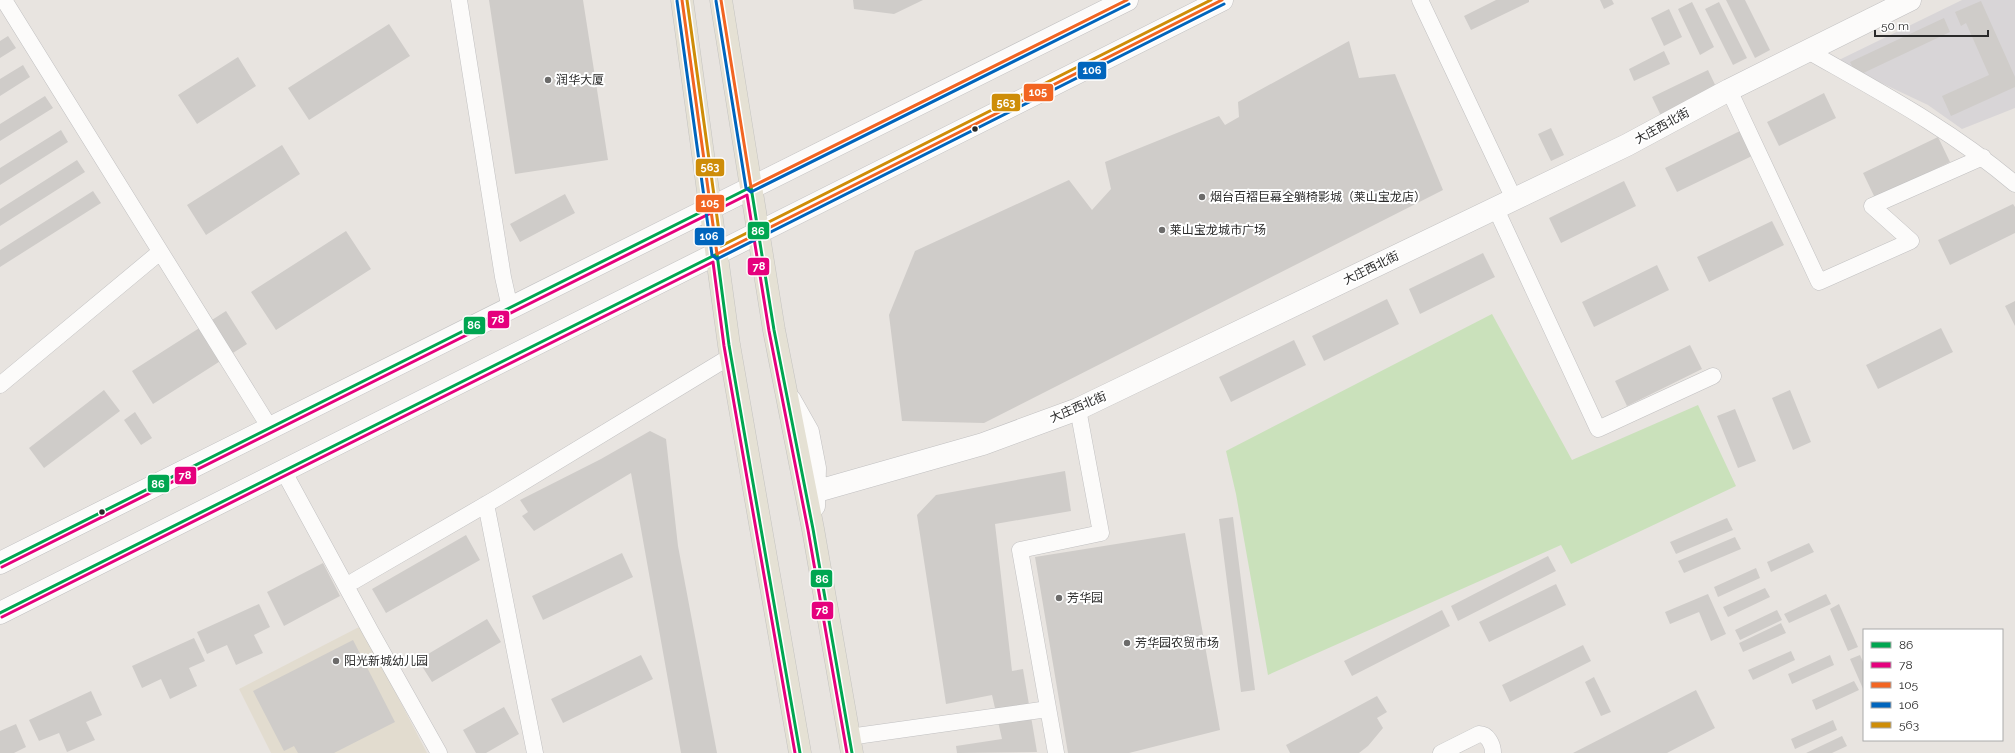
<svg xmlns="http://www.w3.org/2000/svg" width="2015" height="753" viewBox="0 0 2015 753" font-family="Raleway,'Noto Sans SC',sans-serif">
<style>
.industrial{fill:#d8d5d7}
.education{fill:#e2dccf}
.green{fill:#cae1bb}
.building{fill:#cfccc9}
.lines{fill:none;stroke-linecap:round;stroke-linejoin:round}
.street-casing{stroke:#c1c0c1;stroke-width:17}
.secondary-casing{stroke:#c1c0c1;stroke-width:23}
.primary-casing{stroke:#c4c3c1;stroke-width:23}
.street{stroke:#fcfbfa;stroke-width:16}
.secondary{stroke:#fcfbfa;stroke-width:22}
.primary{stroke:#e5e1d4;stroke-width:22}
.bus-1-casing{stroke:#fff;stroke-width:6}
.bus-2-casing{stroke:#fff;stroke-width:6}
.bus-3-casing{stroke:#fff;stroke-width:6}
.bus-4-casing{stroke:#fff;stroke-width:6}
.bus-5-casing{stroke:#fff;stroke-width:6}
.bus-1{stroke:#00a651;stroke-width:3}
.bus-2{stroke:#e5007d;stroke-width:3}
.bus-3{stroke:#f26522;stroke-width:3}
.bus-4{stroke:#0065bd;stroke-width:3}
.bus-5{stroke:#ce8d08;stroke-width:3}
.poi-dot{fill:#6c6b6a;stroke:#fff;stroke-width:1.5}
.bus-dot{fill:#2a2a2a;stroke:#fff;stroke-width:1.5}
.labels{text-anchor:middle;stroke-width:4;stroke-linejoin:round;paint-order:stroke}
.poi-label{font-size:12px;fill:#2a2a2a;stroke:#fff;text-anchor:start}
.street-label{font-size:12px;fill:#2a2a2a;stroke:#fff}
.line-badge{stroke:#fff;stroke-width:1.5}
.badge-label{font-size:11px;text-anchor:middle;font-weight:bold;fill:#fff}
</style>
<rect width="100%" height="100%" fill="#e8e4e0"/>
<path class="industrial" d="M1962 0H2015V108L1962 129 1928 105 1839 63 1841 59Z"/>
<path class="education" d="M361 626 427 753H271L239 689Z"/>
<path class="green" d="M1492 314 1572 460 1698 405 1736 486 1571 564 1561 545 1268 675 1236 494 1226 451Z"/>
<path class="building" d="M489 0H583L608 160 515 174Z
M853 0H923L894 14 854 9Z
M1496 0H1529V2L1471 30 1464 16Z
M1600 0H1612L1614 4 1604 9Z
M1726 0H1745L1770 50 1755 58Z
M1981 1 2015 77V87L1951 116 1942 96 1989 75 1966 23 1961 26 1955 12Z
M1692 2 1714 47 1700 55 1678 9Z
M1719 2 1747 58 1733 65 1705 9Z
M1669 9 1682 37 1664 46 1651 18Z
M1944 18 1950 32 1857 76 1850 62Z
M389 24 410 56 309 120 288 88Z
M8 36 16 48 0 58V41Z
M1349 41 1359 78 1395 74 1443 190 984 423 902 421 889 315 915 251 1069 180 1092 210 1111 189 1105 162 1219 116 1225 125 1239 117 1238 102Z
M1664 51 1670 64 1634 81 1629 69Z
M238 57 256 86 197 124 178 95Z
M23 65 30 77 0 96V79Z
M1708 70 1719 93 1663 120 1652 97Z
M1824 93 1836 118 1779 146 1767 122Z
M45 96 53 108 0 141V124Z
M1551 128 1564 155 1551 161 1538 134Z
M61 130 68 142 0 185V168Z
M1740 131 1752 156 1677 192 1665 168Z
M1938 137 1950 162 1875 198 1863 173Z
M282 145 300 174 206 235 187 205Z
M77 160 85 172 0 226V209Z
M1624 181 1636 206 1561 243 1549 218Z
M93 191 101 203 0 267V250Z
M565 194 575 213 520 242 510 224Z
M2013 204 2015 207V233L1950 265 1938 240Z
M1772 221 1784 245 1709 282 1697 257Z
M346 231 371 269 276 330 251 292Z
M1483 253 1495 277 1420 314 1409 289Z
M1657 265 1669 290 1594 327 1582 302Z
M1387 299 1399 324 1324 361 1312 336Z
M2015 301V326L2005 306Z
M226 311 247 344 153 404 132 371Z
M1941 328 1953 352 1878 389 1866 365Z
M1294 340 1306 365 1231 402 1219 377Z
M1690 345 1702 369 1627 406 1615 381Z
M104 390 120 411 44 468 29 448Z
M1790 390 1811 442 1793 450 1772 398Z
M1735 409 1756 461 1738 468 1717 416Z
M135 412 152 438 141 445 124 420Z
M650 431 666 439 678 546 717 753H681L631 473 534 531 522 516 528 512 520 500 601 459Z
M1065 471 1071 511 995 524 1012 671 1023 669 1037 752 957 753 956 746 1002 739 992 695 946 704 917 515 936 495Z
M1233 517 1255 690 1241 692 1219 519Z
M1727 518 1733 530 1676 554 1670 542Z
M1185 533 1220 730 1129 753H1068L1035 557Z
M466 535 480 560 386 613 372 589Z
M1735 537 1741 549 1684 573 1678 561Z
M1809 543 1814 552 1771 572 1767 562Z
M622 553 633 577 543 620 532 596Z
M1548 556 1556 571 1458 621 1451 606Z
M323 563 340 596 284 626 267 592Z
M1756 568 1760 578 1718 597 1714 587Z
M1556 584 1566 605 1489 642 1479 622Z
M1765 588 1770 597 1728 617 1723 607Z
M1708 594 1726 634 1711 641 1699 612 1670 624 1665 612Z
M1826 594 1831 604 1789 623 1784 614Z
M259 604 270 627 254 635 263 653 236 665 227 645 207 654 197 632Z
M1839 604 1858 647 1848 651 1830 609Z
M1442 610 1450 626 1352 676 1344 661Z
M1777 610 1782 620 1740 640 1735 630Z
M487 619 501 642 432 682 418 660Z
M1781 623 1786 633 1743 652 1739 643Z
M194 638 205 661 189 668 197 686 170 699 161 679 142 688 132 666Z
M353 640 395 722 334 753H298L294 746 284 751 253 691Z
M1583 645 1591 661 1510 702 1502 685Z
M1791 651 1795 660 1753 680 1748 670Z
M641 655 653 679 563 723 551 699Z
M1830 655 1834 665 1792 684 1788 674Z
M1860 655 1864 664V691L1850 659Z
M1594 677 1611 712 1601 716 1585 682Z
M1854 681 1859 690 1816 710 1812 700Z
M1696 690 1715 728 1667 753H1573Z
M91 691 102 715 86 722 95 740 67 752 59 733 39 741 29 720Z
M1377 696 1387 712 1377 718 1383 728 1368 746 1359 753H1290L1286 745Z
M504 707 519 734 486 753H476L463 730Z
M1833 720 1837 730 1795 749 1791 739Z
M16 724 26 747 14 753H0V731Z
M1842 736 1847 746 1832 753H1806Z"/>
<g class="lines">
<defs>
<path id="street" d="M4 0 270 428
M459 0 503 277 510 308
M1420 0 1514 199
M1808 51C1880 92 1952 130 2015 184
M1729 90 1819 282 1911 241 1872 206 1983 157
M1496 209 1598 429 1713 376
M0 385 160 252
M284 472 371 632 439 753
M486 504 535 753
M354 581 497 498 731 356
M849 737 1048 709
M1056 753 1020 550 1101 533 1078 409
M1441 753 1479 734C1488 734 1493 745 1493 753"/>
<path id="secondary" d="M790 400 808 432 815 468 814 506
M814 492 983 444 1078 409 1627 145 1729 90 1910 0
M0 563 1127 0
M0 613 1222 0"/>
<path id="primary" d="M682 0 729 345 800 753
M721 0 774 330 813 529 852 753"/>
</defs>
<use href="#street" class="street-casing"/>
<use href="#secondary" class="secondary-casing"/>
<use href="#primary" class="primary-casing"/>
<use href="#street" class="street"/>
<use href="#secondary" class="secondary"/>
<use href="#primary" class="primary"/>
<defs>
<path id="bus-1" d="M0 563 751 187 774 330 813 529 852 753
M0 613 717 254 729 345 800 753"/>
<path id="bus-2" d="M2 567 747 195 769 331 808 530 847 753
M2 617 713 262 724 346 795 753"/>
<path id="bus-3" d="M682 0 717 254 1222 0
M721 0 751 187 1127 0"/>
<path id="bus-4" d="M677 1 712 255 717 259 1224 4
M716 1 746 188 751 192 1129 4"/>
<path id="bus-5" d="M687 0 721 246 1211 0"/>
</defs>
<use href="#bus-1" class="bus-1-casing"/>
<use href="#bus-2" class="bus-2-casing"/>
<use href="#bus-3" class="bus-3-casing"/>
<use href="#bus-4" class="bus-4-casing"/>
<use href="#bus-5" class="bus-5-casing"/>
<use href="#bus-1" class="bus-1"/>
<use href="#bus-2" class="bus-2"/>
<use href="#bus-3" class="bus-3"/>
<use href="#bus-4" class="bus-4"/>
<use href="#bus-5" class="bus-5"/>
</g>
<g class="poi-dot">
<circle cx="548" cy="80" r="4"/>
<circle cx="1202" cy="197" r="4"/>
<circle cx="1162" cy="230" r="4"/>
<circle cx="1059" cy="598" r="4"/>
<circle cx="1127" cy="643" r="4"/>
<circle cx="336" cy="661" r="4"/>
</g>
<g class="bus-dot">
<circle cx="975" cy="129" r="3.5"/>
<circle cx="102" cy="512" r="3.5"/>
</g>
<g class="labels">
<g class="poi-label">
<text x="556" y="84">润华大厦</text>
<text x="1210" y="201">烟台百褶巨幕全躺椅影城（莱山宝龙店）</text>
<text x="1170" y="234">莱山宝龙城市广场</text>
<text x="1067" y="602">芳华园</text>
<text x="1135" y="647">芳华园农贸市场</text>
<text x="344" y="665">阳光新城幼儿园</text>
</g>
<g class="street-label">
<text transform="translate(1662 126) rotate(-29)" y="4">大庄西北街</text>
<text transform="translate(1371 268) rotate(-26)" y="4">大庄西北街</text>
<text transform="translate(1078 407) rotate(-23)" y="4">大庄西北街</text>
</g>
</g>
<g class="line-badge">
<rect x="1077" y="61" width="30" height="19" rx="4" fill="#0065bd"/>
<rect x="1023" y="83" width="31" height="19" rx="4" fill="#f26522"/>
<rect x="991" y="93" width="30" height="19" rx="4" fill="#ce8d08"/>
<rect x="695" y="158" width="30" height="19" rx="4" fill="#ce8d08"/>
<rect x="695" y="194" width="30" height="19" rx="4" fill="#f26522"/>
<rect x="747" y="221" width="23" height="19" rx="4" fill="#00a651"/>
<rect x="694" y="227" width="31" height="19" rx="4" fill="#0065bd"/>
<rect x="747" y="257" width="23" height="19" rx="4" fill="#e5007d"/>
<rect x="487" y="310" width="23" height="19" rx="4" fill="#e5007d"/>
<rect x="463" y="316" width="23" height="19" rx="4" fill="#00a651"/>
<rect x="174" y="466" width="23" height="19" rx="4" fill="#e5007d"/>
<rect x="147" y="474" width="23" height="19" rx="4" fill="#00a651"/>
<rect x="810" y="569" width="23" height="19" rx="4" fill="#00a651"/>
<rect x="811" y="601" width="23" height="19" rx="4" fill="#e5007d"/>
</g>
<g class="badge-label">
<text x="1092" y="74">106</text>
<text x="1038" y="96">105</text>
<text x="1006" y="107">563</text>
<text x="710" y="171">563</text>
<text x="710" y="207">105</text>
<text x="758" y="235">86</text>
<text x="709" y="240">106</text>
<text x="759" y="270">78</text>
<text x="498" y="323">78</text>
<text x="474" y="329">86</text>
<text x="185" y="479">78</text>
<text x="158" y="488">86</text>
<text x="822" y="583">86</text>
<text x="822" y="614">78</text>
</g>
<rect x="1863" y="629" width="140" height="112" fill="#ffffff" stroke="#aaaaaa"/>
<rect x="1871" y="642" width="20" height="6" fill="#00a651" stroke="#aaaaaa"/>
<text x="1899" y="649" font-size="12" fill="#2a2a2a">86</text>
<rect x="1871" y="662" width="20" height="6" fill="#e5007d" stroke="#aaaaaa"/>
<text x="1899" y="669" font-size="12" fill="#2a2a2a">78</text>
<rect x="1871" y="682" width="20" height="6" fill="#f26522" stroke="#aaaaaa"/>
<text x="1899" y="689" font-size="12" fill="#2a2a2a">105</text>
<rect x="1871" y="702" width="20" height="6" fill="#0065bd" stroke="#aaaaaa"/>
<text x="1899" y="709" font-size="12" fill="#2a2a2a">106</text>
<rect x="1871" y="722" width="20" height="6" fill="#ce8d08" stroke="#aaaaaa"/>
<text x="1899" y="729" font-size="12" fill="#2a2a2a">563</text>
<path d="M1875 30v6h113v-6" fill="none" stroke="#2a2a2a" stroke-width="2"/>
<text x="1881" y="30" font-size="12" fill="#2a2a2a" stroke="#ffffff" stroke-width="3" paint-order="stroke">50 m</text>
</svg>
